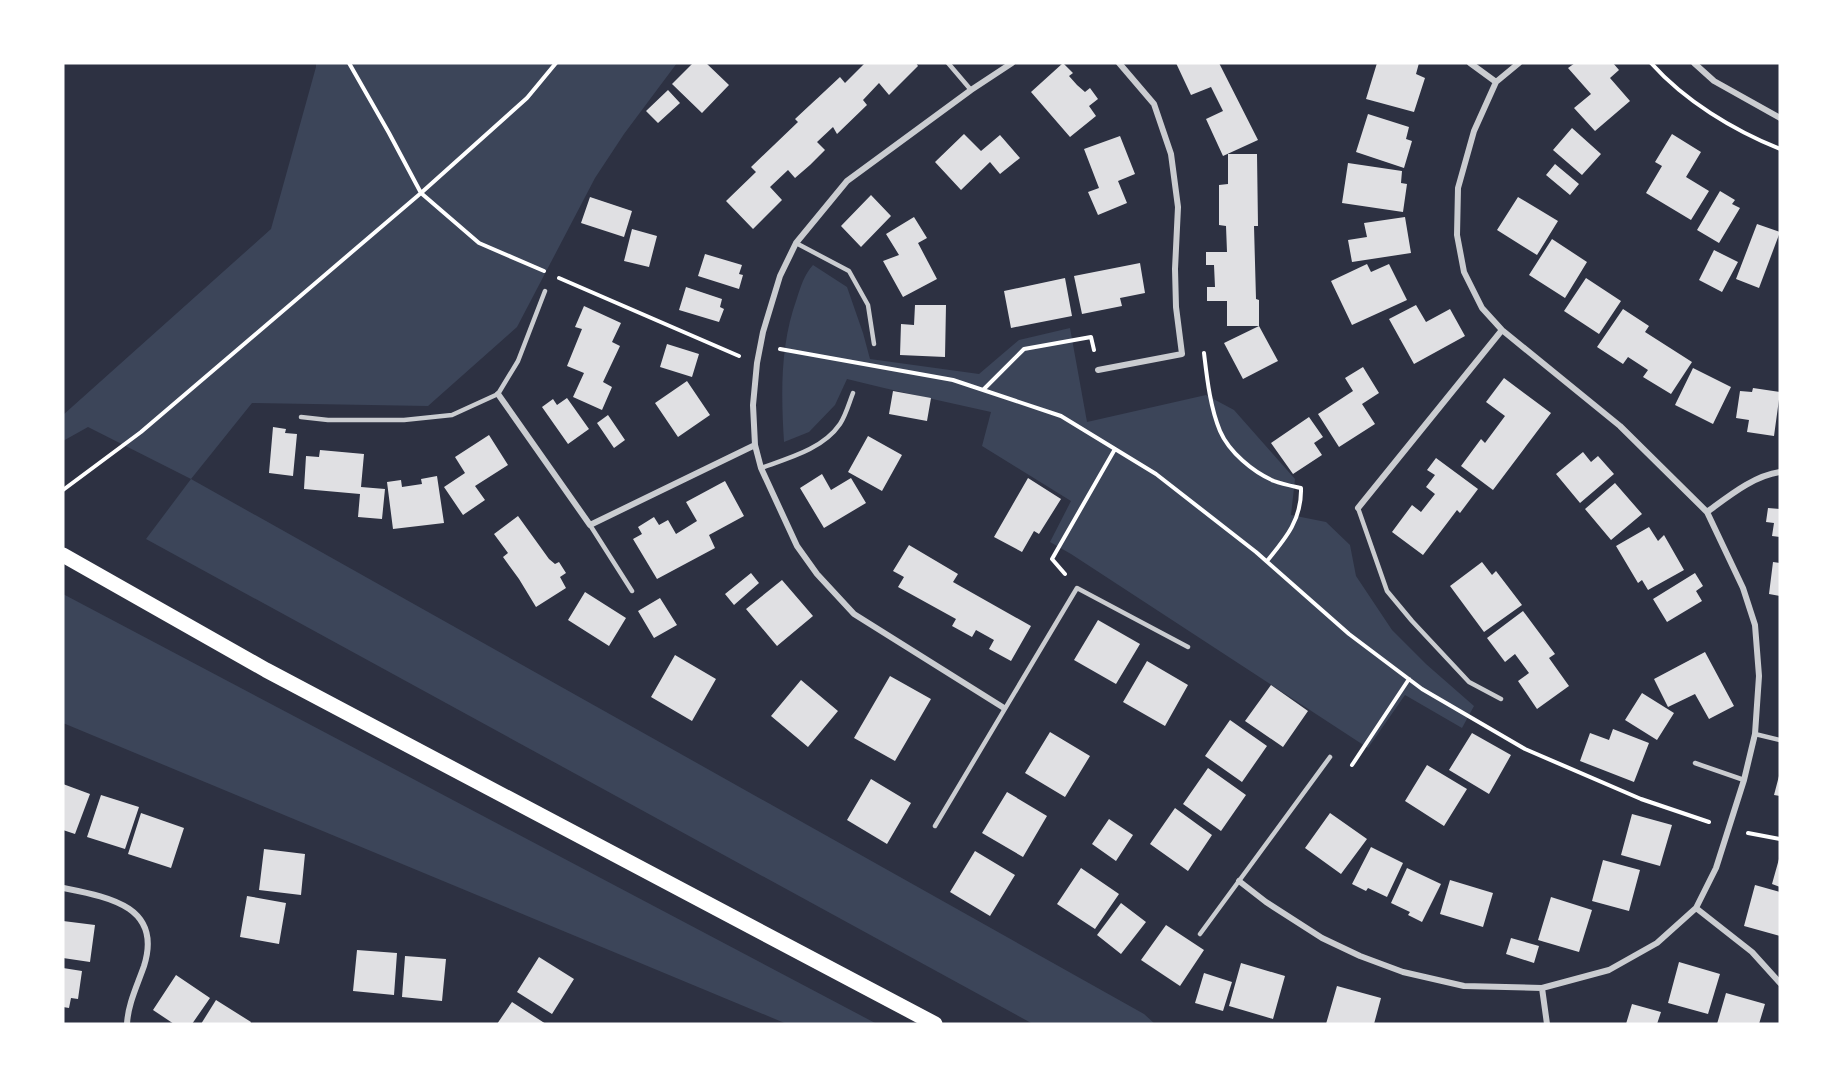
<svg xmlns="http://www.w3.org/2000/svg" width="1843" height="1087" viewBox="0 0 1843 1087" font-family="'Source Sans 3',sans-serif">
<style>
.green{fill:#3c4559}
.building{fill:#e0e0e3}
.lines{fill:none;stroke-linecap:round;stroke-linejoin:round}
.path{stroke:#fff;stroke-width:4}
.service{stroke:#caccd0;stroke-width:4.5}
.minor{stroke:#caccd0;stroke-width:6}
.primary{stroke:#fff;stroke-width:15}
</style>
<rect width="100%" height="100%" fill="#2d3142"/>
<path class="green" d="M316 63H677L624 134 595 178 517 327 428 406 252 403 191 479 1144 1014 1155 1024H1033L146 539 191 479 88 427 63 441V415L271 229 316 67Z
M813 265 847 287 863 333 870 359 979 374 1019 340 1070 328 1087 422 1206 395 1234 410 1295 479 1291 515 1326 522 1350 545 1356 576 1392 630 1426 664 1474 706 1462 728 1405 695 1368 748 1071 554 1050 542 1071 501 982 446 991 412C943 401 895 391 847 379L835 405 809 432 784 442C781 393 780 345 797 298 801 286 804 275 813 265Z
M63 594 877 1024H787L63 723Z"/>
<path class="building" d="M693 63H706L729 85 702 113 672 84Z
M865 63H916L918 66 889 95 879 83 863 100 867 105 837 134 833 127 817 142 825 150 810 165 795 178 788 170 770 187 782 200 753 229 726 201 756 172 751 167 798 122 795 119 840 77 845 83Z
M1063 63 1073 73 1069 76 1077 85 1085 92 1090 88 1098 99 1089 106 1096 116 1070 137 1031 92Z
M1176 63H1219L1258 140 1223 156 1206 119 1223 111 1211 87 1191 95Z
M1377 63H1419L1416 74 1425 78 1414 112 1366 99Z
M1575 63H1613L1619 70 1610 78 1630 101 1595 131 1574 108 1591 94 1568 68Z
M668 90 680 103 658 123 646 111Z
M1368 114 1409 127 1406 139 1412 141 1404 168 1356 152Z
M1572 128 1601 154 1582 175 1553 150Z
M964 134 981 151 1000 135 1020 158 1000 174 990 162 961 190 935 162Z
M1672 134 1701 152 1686 177 1709 191 1691 220 1646 193 1662 166 1655 162Z
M1120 136 1135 174 1118 181 1127 203 1098 215 1088 192 1099 188 1084 149Z
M1228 154H1257L1258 226H1254L1256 299 1259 300V326H1227V301H1207V287H1215L1214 265H1206V252H1227L1226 226 1219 225V185L1228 184Z
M1348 163 1402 171 1401 183 1407 184 1403 212 1342 203Z
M1555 164 1579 184 1570 195 1546 175Z
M1720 191 1735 200 1732 204 1740 208 1719 243 1697 230Z
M871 195 891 216 861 247 841 226Z
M590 197 632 211 624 237 581 223Z
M1518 197 1558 221 1537 255 1497 230Z
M914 217 927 238 918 243 937 279 903 297 883 261 899 255 886 234Z
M1405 217 1411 253 1352 262 1348 240 1367 237 1364 223Z
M1757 224 1780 232 1759 288 1736 279Z
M632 229 657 236 649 267 624 261Z
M1552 239 1587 262 1565 298 1529 275Z
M1714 250 1738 262 1722 292 1699 280Z
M705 254 742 265 739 274 743 275 739 289 698 276Z
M1140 263 1145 293 1120 298 1122 306 1082 314 1074 276Z
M1367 264 1371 272 1389 264 1407 300 1352 325 1331 281Z
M1065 278 1072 316 1011 328 1004 291Z
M1586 278 1621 301 1599 334 1564 311Z
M686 287 722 299 720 307 724 309 719 322 679 310Z
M915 305H946L945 357 900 355 901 324 914 325Z
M1416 305 1426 322 1450 309 1465 336 1414 364 1389 319Z
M584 306 621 323 612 342 620 346 603 382 612 387 602 410 573 397 584 373 567 366 582 329 575 327Z
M1623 309 1649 326 1645 332 1692 362 1671 394 1643 377 1648 370 1628 357 1623 364 1597 347Z
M1259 326 1278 361 1243 379 1224 343Z
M667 344 699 354 692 377 660 367Z
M1363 367 1379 393 1362 404 1375 424 1339 447 1318 414 1353 391 1345 378Z
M1693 368 1731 387 1713 424 1675 405Z
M1504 378 1551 413 1493 490 1461 466 1481 439 1485 443 1505 416 1486 402Z
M687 381 710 415 678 437 655 403Z
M1753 388 1780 392 1774 436 1747 432 1749 420 1736 418 1740 391 1752 392Z
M893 391 931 398 927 421 889 414Z
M567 398 589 429 568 444 542 407 553 399 557 405Z
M608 415 625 440 614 448 597 423Z
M1309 417 1323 437 1314 443 1322 455 1293 474 1271 443Z
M273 427 286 429 285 433 297 434 293 476 269 473Z
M489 435 508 465 475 486 485 500 463 515 444 487 465 473 455 457Z
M868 436 902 455 882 491 848 472Z
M320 450 364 454 361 487 385 489 382 519 358 517 360 494 304 489 306 456 319 457Z
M1583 452 1591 462 1598 456 1614 474 1580 503 1556 474Z
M1436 458 1478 489 1460 513 1457 510 1423 555 1392 532 1412 505 1421 512 1435 494 1426 487 1435 475 1427 470Z
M822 474 831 490 851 478 866 503 824 528 800 488Z
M437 476 444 523 393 529 387 482 401 480 402 487 422 484 421 479Z
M1028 478 1061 499 1039 534 1034 531 1022 552 994 537Z
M725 481 744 516 709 535 715 548 657 579 633 539 642 534 638 527 654 517 659 525 668 520 676 534 697 521 686 502Z
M1615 483 1642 514 1611 540 1585 509Z
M1768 508 1780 509V537L1772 536 1774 523 1766 522Z
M518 516 549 559 555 564 559 562 566 573 560 577 566 588 536 607 519 579 503 557 508 553 494 534Z
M1649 527 1658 541 1664 535 1684 570 1648 590 1642 580 1638 583 1616 546Z
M909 545 958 574 953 582 1031 626 1011 661 989 649 994 640 976 630 972 637 952 626 956 619 898 587 904 577 893 571Z
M1482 562 1492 575 1496 571 1522 605 1484 632 1450 586Z
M1773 562 1780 563V596L1769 594Z
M751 573 759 583 734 605 725 594Z
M1695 573 1703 586 1696 591 1702 601 1667 622 1653 599Z
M782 580 813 616 777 646 746 609Z
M585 592 626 618 609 646 568 620Z
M660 598 677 625 654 638 638 611Z
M1523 611 1555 654 1549 658 1569 686 1537 709 1518 681 1529 673 1515 654 1505 662 1487 638Z
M1098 620 1140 644 1116 684 1074 660Z
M1705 652 1734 706 1709 719 1695 694 1668 707 1654 679Z
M675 655 716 679 692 721 651 697Z
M1147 661 1188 685 1165 726 1123 702Z
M890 676 931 699 895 761 854 738Z
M801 680 838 711 808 747 771 716Z
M1271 685 1308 711 1283 747 1245 721Z
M1642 693 1674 713 1657 740 1625 720Z
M1230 720 1267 746 1242 782 1205 756Z
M1613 729 1649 743 1634 782 1580 761 1590 733 1609 740Z
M1050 732 1090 756 1065 797 1025 773Z
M1472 733 1511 755 1489 794 1449 770Z
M1427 765 1467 789 1444 826 1405 801Z
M1208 768 1246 795 1221 831 1183 804Z
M1779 776H1780V796L1774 795Z
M871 779 911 803 887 844 847 820Z
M63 784 90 794 75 834 63 830Z
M1007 792 1047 816 1023 857 982 833Z
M101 795 139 807 125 849 87 837Z
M1175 808 1212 835 1188 871 1150 844Z
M141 813 184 828 171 868 128 854Z
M1330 813 1367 839 1341 874 1305 848Z
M1632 814 1672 825 1660 866 1621 855Z
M1109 819 1133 835 1116 861 1092 844Z
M1371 847 1403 863 1387 897 1368 888 1366 891 1352 884Z
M264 849 305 854 301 895 259 890Z
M975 851 1015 875 990 916 950 892Z
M1779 859H1780V887L1772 884Z
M1603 860 1640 870 1629 911 1592 901Z
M1081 868 1119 894 1095 929 1057 904Z
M1407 868 1441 884 1422 922 1408 915 1410 912 1391 903Z
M1450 880 1493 893 1483 927 1440 914Z
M1755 885 1780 892V936L1744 926Z
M247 896 286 903 279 944 240 937Z
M1551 897 1592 910 1579 952 1538 940Z
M1121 903 1146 922 1121 954 1097 935Z
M63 921 95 925 90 962 63 958Z
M1166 925 1204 950 1180 986 1141 960Z
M1511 938 1539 946 1534 963 1506 954Z
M357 950 397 953 394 995 353 991Z
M405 956 446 959 442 1001 402 997Z
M539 957 574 979 552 1014 517 992Z
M1679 962 1720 974 1708 1014 1668 1003Z
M1241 963 1285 976 1273 1019 1229 1006Z
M63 968 82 971 78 999 71 998 69 1008 63 1007Z
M1204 973 1232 982 1223 1011 1195 1003Z
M176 975 210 998 192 1024H174L153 1010Z
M1337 986 1381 998 1374 1024H1326Z
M1726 993 1765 1004 1759 1024H1717Z
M216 1000 251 1022 250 1024H201Z
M512 1002 546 1024H497Z
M1632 1004 1661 1012 1657 1024H1626Z"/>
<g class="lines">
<path class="path" d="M349 63 389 133 421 193 479 243 544 271
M1651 63C1685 101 1733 130 1780 149
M559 278 739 356
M780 349 953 380 1061 416 1156 474 1256 552 1349 634 1422 689 1525 749 1641 799 1709 822
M1204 353C1207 378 1210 407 1220 431 1229 452 1253 472 1274 481 1282 484 1292 486 1301 488 1302 519 1286 538 1267 561
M983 390 1024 349 1091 337 1094 350
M63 490 141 432 421 193 527 98 556 63
M1065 574 1052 559 1115 449
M1352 765 1409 679
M1748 833 1780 839"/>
<path class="service" d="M948 63 971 90
M796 243 849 271 868 305 874 344
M301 417 328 420H404L452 415 498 394 518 361 545 291
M761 468C789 458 823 449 840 424 846 415 849 403 853 393
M1358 508 1387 591 1412 621 1469 682 1501 699
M590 525 632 591
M1755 734 1780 740
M1695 763 1744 780
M935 826 1077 588 1188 647
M1200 934 1330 757"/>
<path class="minor" d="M1470 63 1496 82
M1694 63 1714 81 1780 118
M1098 370 1182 354 1176 307 1175 269 1178 207 1171 154 1154 104 1119 63
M498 394 590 525 755 445
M1358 508 1502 330
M1707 512C1729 496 1753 476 1780 472
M1004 708 854 614 817 574 797 546 761 468 755 445 753 405 757 363 763 332 780 276 796 243 847 181 971 90 1012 63
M1239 881 1266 902 1322 938 1360 956 1403 972 1464 986 1542 988 1609 970 1657 943 1696 908 1716 868 1744 780 1755 734 1759 676 1755 625 1743 588 1707 512 1620 426 1502 330 1482 308 1464 272 1457 235 1458 188 1474 131 1496 82 1519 63
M63 888C108 897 163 906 144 966 137 986 128 1004 127 1024
M1696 908 1752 952 1780 983
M1542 988 1547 1024"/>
<path class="primary" d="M63 555 266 670 935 1024"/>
</g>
<rect width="1843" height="1087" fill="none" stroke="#ffffff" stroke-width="129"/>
</svg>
